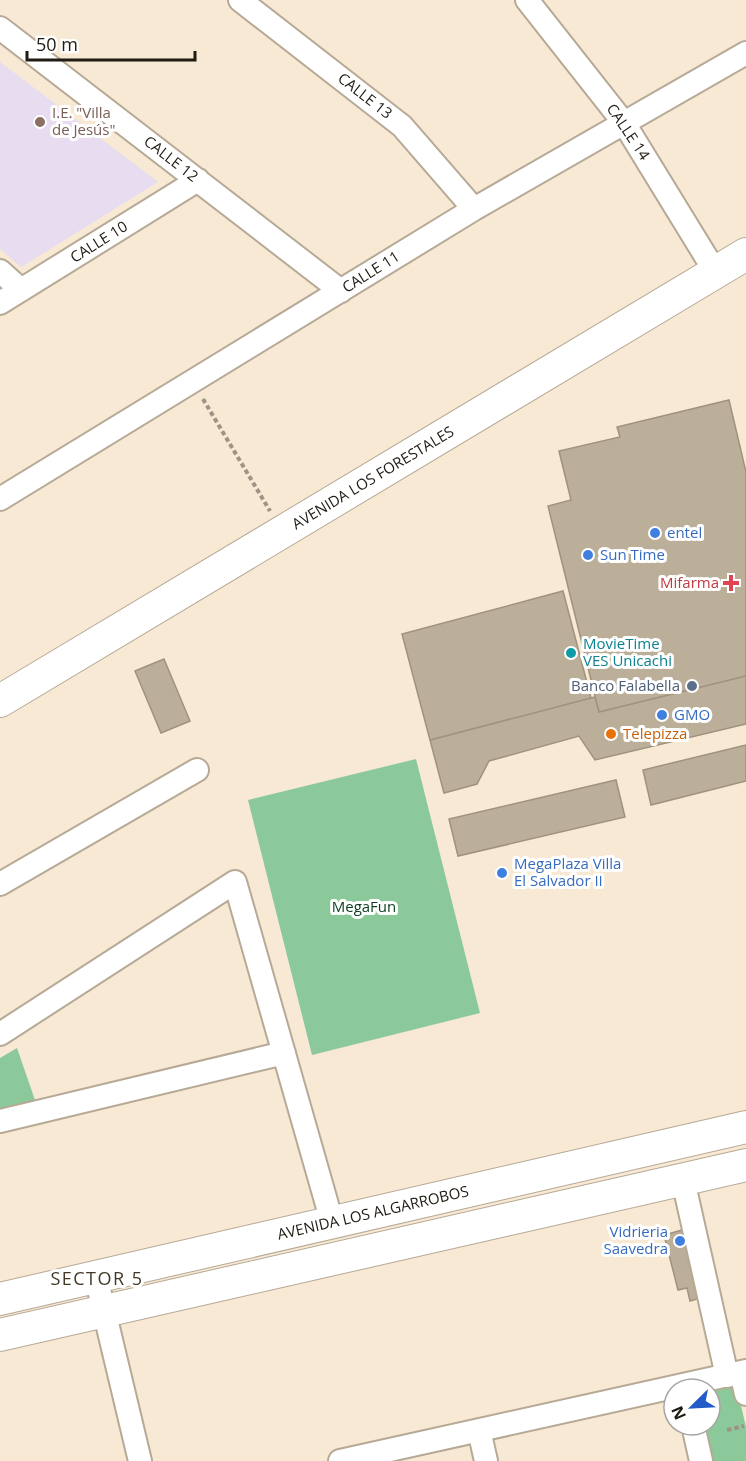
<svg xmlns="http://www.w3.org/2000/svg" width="746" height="1461" viewBox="0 0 746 1461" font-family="'Open Sans',sans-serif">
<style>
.education{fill:#e7dcf0}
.green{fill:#8cc99a}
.building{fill:#bbaf9a;stroke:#9f927f;stroke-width:1.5}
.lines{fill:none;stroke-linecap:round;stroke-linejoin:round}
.street-casing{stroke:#b6a995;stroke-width:26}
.secondary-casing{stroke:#b6a995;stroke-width:34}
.path{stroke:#9e9384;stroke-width:4;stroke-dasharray:4.5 3;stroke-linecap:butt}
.street{stroke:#fff;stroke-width:22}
.secondary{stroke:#fff;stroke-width:32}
.education-dot{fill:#8d6e63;stroke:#fff;stroke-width:2}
.shop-dot{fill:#3f7fe0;stroke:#fff;stroke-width:2}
.health-dot{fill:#e0444e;stroke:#fff;stroke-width:2}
.culture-dot{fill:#0f9aa8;stroke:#fff;stroke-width:2}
.service-dot{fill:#5c6f8a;stroke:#fff;stroke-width:2}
.food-dot{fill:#e8710a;stroke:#fff;stroke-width:2}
.labels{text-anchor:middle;stroke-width:6;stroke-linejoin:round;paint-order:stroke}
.street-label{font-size:15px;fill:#201b13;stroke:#fff}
.education-label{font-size:15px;fill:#785e54;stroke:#fff;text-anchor:start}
.shop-label{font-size:15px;fill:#366cbe;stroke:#fff;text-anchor:start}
.health-label{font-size:15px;fill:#be3a42;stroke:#fff;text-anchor:end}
.culture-label{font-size:15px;fill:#0d838f;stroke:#fff;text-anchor:start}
.service-label{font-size:15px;fill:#4e5e75;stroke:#fff;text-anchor:end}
.food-label{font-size:15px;fill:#c56008;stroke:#fff;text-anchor:start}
.park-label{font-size:15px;fill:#0a3e1d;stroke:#fff}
.quarter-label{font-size:18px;letter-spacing:1.5px;fill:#423826;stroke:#fff}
</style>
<rect width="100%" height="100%" fill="#f7e9d4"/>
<path class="education" d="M0 62 158 182 21 267 0 249Z"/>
<path class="green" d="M416 759 480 1013 312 1055 248 800Z
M17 1048 36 1103 0 1111V1058Z
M735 1380 746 1427V1461H706L698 1425H710V1389Z"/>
<path class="building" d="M729 400 746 472V676L599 712 548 506 571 500 559 451 620 437 617 427Z
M563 591 591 698 430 740 402 634Z
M164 659 190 721 161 733 135 671Z
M746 676V724L595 760 579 736 489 761 477 784 444 793 430 740 591 698 595 697 599 712Z
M746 745V781L651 805 643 770Z
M616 780 625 817 458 856 449 819Z
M686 1229 704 1297 690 1301 687 1288 678 1290 664 1235Z"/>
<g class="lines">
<defs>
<path id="street" d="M240 0 402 126 474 209
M527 0 624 123 716 273
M0 28 341 291
M0 271 21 290
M0 303 198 180
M0 499 474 209 746 53
M0 884 197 770
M0 1034 235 882 332 1222
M0 1121 284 1053
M683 1180 727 1376
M96 1277 140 1461
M741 1372 746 1394
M693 1425 701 1461
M479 1430 486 1461
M340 1461 746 1371"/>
<path id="secondary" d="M0 701 746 254
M0 1299 746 1127
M0 1335 746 1165"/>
</defs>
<use href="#street" class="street-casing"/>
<use href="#secondary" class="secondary-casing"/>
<path class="path" d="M203 399 270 511
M727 1430 744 1426"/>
<use href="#street" class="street"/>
<use href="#secondary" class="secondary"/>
</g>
<circle class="education-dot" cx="40" cy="122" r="6"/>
<g class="shop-dot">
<circle cx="655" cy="533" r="6"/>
<circle cx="588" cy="555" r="6"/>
<circle cx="662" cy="715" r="6"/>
<circle cx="502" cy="873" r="6"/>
<circle cx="680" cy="1241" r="6"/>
</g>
<path class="health-dot" d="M728 574h6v6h6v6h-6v6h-6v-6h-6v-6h6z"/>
<circle class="culture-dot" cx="571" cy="653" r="6"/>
<circle class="service-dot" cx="692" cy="686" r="6"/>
<circle class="food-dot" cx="611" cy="734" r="6"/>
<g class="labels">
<g class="street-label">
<text transform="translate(365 96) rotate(38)" y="5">CALLE 13</text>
<text transform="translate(628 132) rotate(56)" y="5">CALLE 14</text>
<text transform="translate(171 159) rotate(38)" y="5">CALLE 12</text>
<text transform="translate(99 242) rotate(-32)" y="5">CALLE 10</text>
<text transform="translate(371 272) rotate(-32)" y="5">CALLE 11</text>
<text transform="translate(373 478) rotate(-31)" y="5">AVENIDA LOS FORESTALES</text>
<text transform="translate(373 1213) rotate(-13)" y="5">AVENIDA LOS ALGARROBOS</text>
</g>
<g class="education-label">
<text x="52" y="118">I.E. "Villa<tspan x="52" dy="17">de Jesús"</tspan></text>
</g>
<g class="shop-label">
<text x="667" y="538">entel</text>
<text x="600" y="560">Sun Time</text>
<text x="674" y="720">GMO</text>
<text x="514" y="869">MegaPlaza Villa<tspan x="514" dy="17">El Salvador II</tspan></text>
<text x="668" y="1237" text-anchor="end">Vidrieria<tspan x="668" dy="17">Saavedra</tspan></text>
</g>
<g class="health-label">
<text x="719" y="588">Mifarma</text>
</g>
<g class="culture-label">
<text x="583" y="649">MovieTime<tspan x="583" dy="17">VES Unicachi</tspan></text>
</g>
<g class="service-label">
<text x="680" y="691">Banco Falabella</text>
</g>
<g class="food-label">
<text x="623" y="739">Telepizza</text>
</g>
<g class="park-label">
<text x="364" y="912">MegaFun</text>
</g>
<g class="quarter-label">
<text x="97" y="1285">SECTOR 5</text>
</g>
</g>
<g transform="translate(692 1407) rotate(246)"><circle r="28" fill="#ffffff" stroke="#a6a4a1" stroke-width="1.5"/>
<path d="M0-4.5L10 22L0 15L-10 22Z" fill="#235cc9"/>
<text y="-9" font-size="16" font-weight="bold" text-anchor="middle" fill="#201b13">N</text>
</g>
<path d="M27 51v9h168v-9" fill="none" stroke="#201b13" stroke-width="3"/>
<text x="36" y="51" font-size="18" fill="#201b13" stroke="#ffffff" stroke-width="4.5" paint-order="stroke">50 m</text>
</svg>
